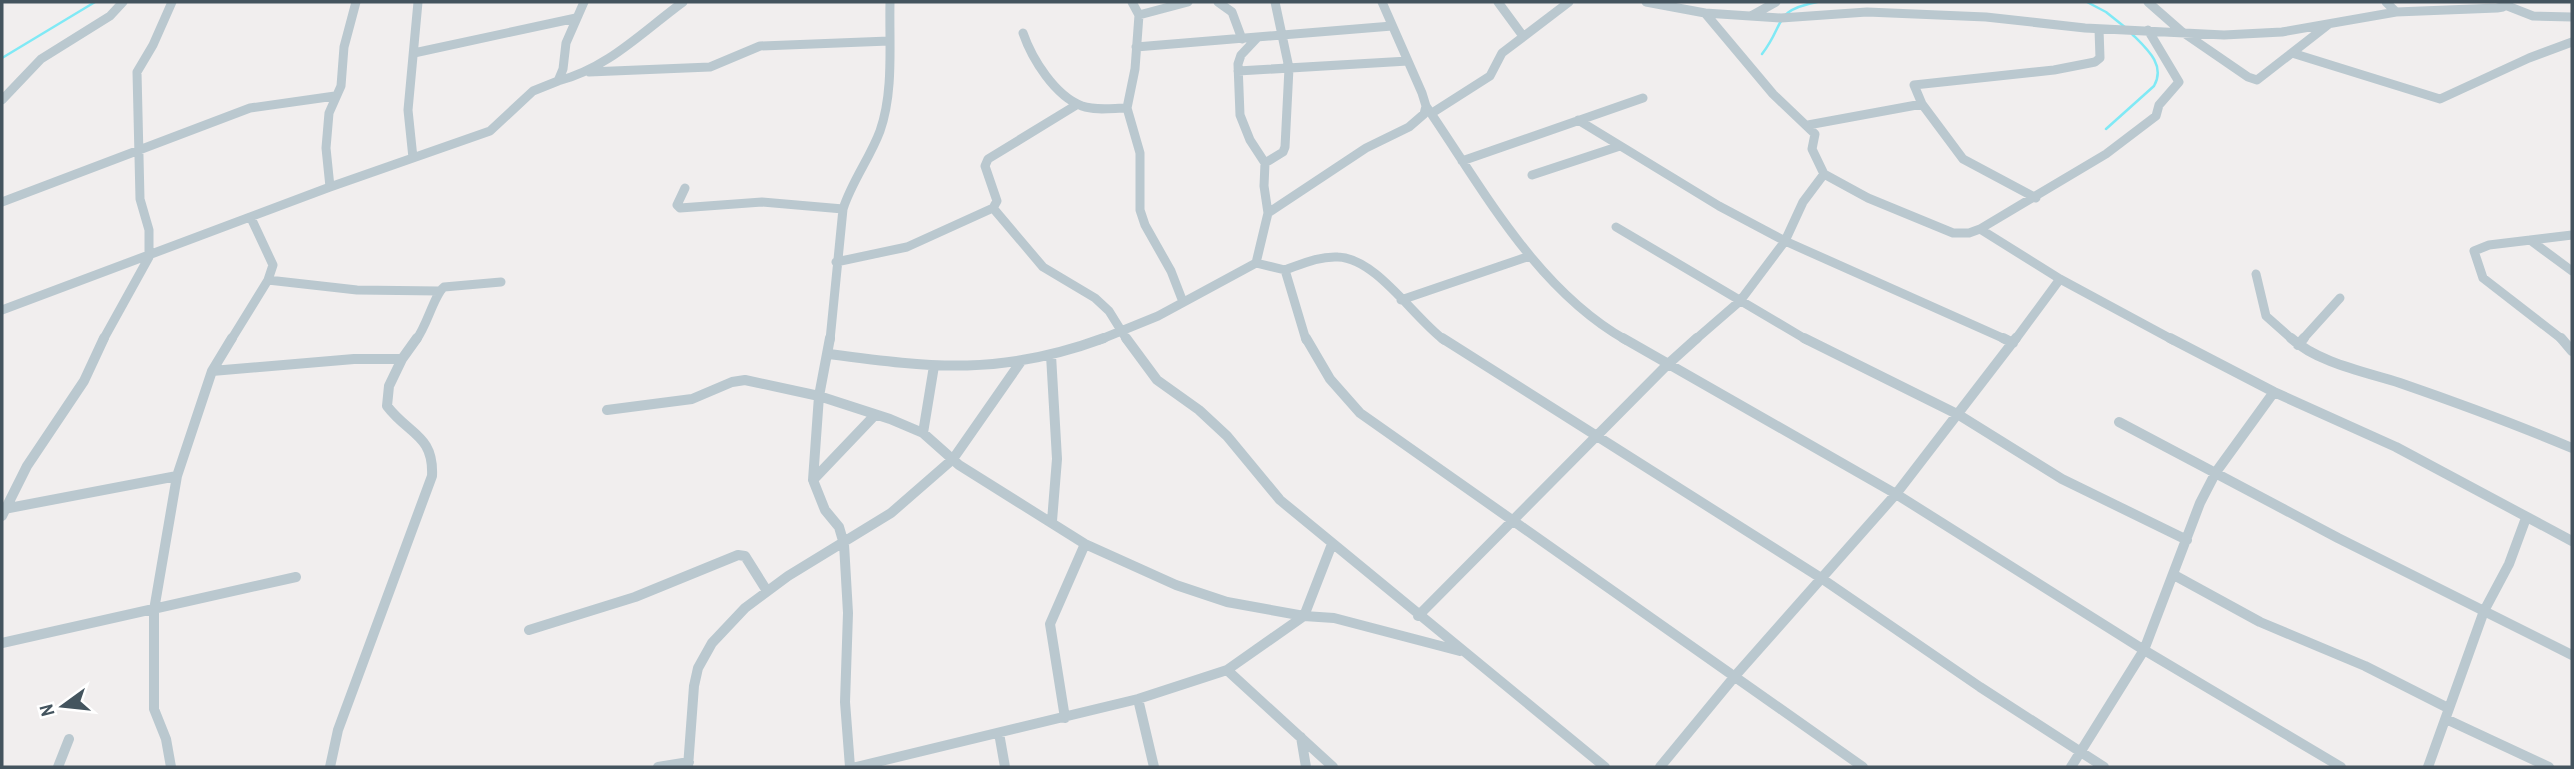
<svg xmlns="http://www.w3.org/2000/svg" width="2574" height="769" viewBox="0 0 2574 769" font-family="'Archivo Narrow',sans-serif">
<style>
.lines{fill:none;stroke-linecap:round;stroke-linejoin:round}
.stream{stroke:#80e9f5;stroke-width:2.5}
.minor-far1{stroke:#bac8cf;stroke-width:9}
.minor{stroke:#bac8cf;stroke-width:10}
</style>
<rect width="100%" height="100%" fill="#f1eeee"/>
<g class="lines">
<path class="stream" d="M2087 2 2106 12 2126 28
M1762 54C1786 23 1772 11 1817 2
M2 58 95 2
M2106 129 2154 86C2166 65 2147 49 2132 34"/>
<path class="minor-far1" d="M1132 2 1139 15 1135 69 1127 108 1140 153V210L1145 225 1171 271 1183 302
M1218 2 1232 12 1242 39
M1498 2 1523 36
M1646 2 1705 13
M2148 2 2181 31 2248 77 2257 80 2329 24
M2386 2 2396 12
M2505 5 2533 16 2572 17
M1139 15 1188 2
M1751 16 1776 2
M1023 33C1032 59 1055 96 1082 106 1096 111 1113 108 1127 108
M1257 38 1241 55 1238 64 1240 115 1250 140 1265 163
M1136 47 1392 26
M414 53 576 18
M2292 53 2440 99 2529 58 2572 42
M1238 71 1408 61
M589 72 710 67 760 46 889 41
M558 81C608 68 642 32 683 2
M2 100 41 59 110 16 123 2
M1922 104 1914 85 2054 70 2095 62 2100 58 2099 29
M1426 106C1483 189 1536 289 1626 340
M1432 113 1490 76 1502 53 1569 2
M1578 120 1719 206 1785 241 2007 340
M1808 125 1922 104 1963 159 2036 198
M413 158 408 110 418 2
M1462 161 1643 98
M1824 174 1868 198 1953 233H1969L1980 229 2106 154 2156 116 2159 105 2179 82 2148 30
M1532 175 1620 146
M330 187 326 148 329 113 341 86 344 47 356 2
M685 188 677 205 680 208 762 202 843 209
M2 202 250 108 335 96
M993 208 1043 267 1095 298 1109 311 1127 340
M1268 213 1264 186 1265 163 1283 152 1285 147 1289 68 1275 2
M1616 227 1807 340
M1980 229 2060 279 2173 340
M2530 240 2572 271
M836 262 907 247 993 208 997 201 985 166 988 159 1078 104
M1256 263 1285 270 1306 340
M1285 270C1302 264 1319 256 1338 257 1376 258 1414 318 1444 340
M2256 274 2266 316 2293 340
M268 280 357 290 439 291
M1401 300 1530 256
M2 310 330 187 490 131 533 91 558 81 563 69 566 43 584 2
M103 340 149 257V230L140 199 137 72 153 45 172 2
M231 340 268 280 273 265 251 218
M416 340C427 326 434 295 444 287L501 282
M830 340 843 209C852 181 870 158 880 131 894 91 889 44 890 2
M1099 340 1158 316 1256 263 1268 213 1366 148 1409 127 1424 114 1426 106 1422 93 1382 2
M1695 340 1740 301 1785 241 1803 202 1824 174 1812 149 1815 134 1773 94 1705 13 1781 18 1867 12 1986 17 2085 28 2224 35 2282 32 2396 12 2497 8 2503 7 2505 2
M2015 340 2060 279
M2302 340 2340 298
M2563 340 2483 278 2474 251 2489 245 2572 235"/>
<path class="minor" d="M830 338 819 396 813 480 825 510 839 527 844 544 848 613 845 702 850 767
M1126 338 1157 380 1199 410 1227 436 1280 500 1605 767
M1306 338 1330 379 1360 413 1863 767
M1442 338 1821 578 1980 687 2104 767
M1623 338 1896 494 2144 650 2341 767
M1804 338 1959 415 2062 479 2187 540
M2003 338 2013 343
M2170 338 2274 392 2396 447 2572 541
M2291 338C2318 363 2366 372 2400 383 2458 403 2515 424 2572 448
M2561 338 2572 351
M2298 345 2304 338
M829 354C934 368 1001 376 1104 338
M1051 355 1057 459 1052 521
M402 359 417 338
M212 371 354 359H402L389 386 387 406C409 435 434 435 432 476L338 730 330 767
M607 410 692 399 732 382 745 380 819 396 890 419 923 433 959 465 1085 544 1176 585 1227 602 1304 616 1334 618 1460 651
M2119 422 2338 538 2572 655
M923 433 934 366
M813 480 875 415
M4 509 177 476
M2 516 27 466 84 381 104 338
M2174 575 2260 622 2365 666 2448 708
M1418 616 1667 365 1697 338
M529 630 635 597 738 555 745 556 767 591
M2 643 296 577
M1227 670 1333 767
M1138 699 1154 767
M1065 718 1050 624 1085 544
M2446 719 2549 767
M999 733 1005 767
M1301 737 1306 767
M58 767 69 739
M171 767 166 739 154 709V610L177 476 212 371 232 338
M658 767 689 762
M688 767 694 686 698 668 712 643 745 608 788 576 891 513 953 459 1022 360
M856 767 1138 699 1227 670 1304 616 1332 544
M1660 767 1735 676 1896 494 2016 338
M2071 767 2144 650 2200 503 2216 472 2274 392
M2428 767 2484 611 2509 564 2526 518"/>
</g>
<rect width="2574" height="769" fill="none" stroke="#44545e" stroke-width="7"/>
<g transform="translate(63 706) rotate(255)" stroke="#ffffff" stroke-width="5" paint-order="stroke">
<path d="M0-5L12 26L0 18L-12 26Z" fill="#44545e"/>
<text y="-10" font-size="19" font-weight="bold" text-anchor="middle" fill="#44545e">N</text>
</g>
</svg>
